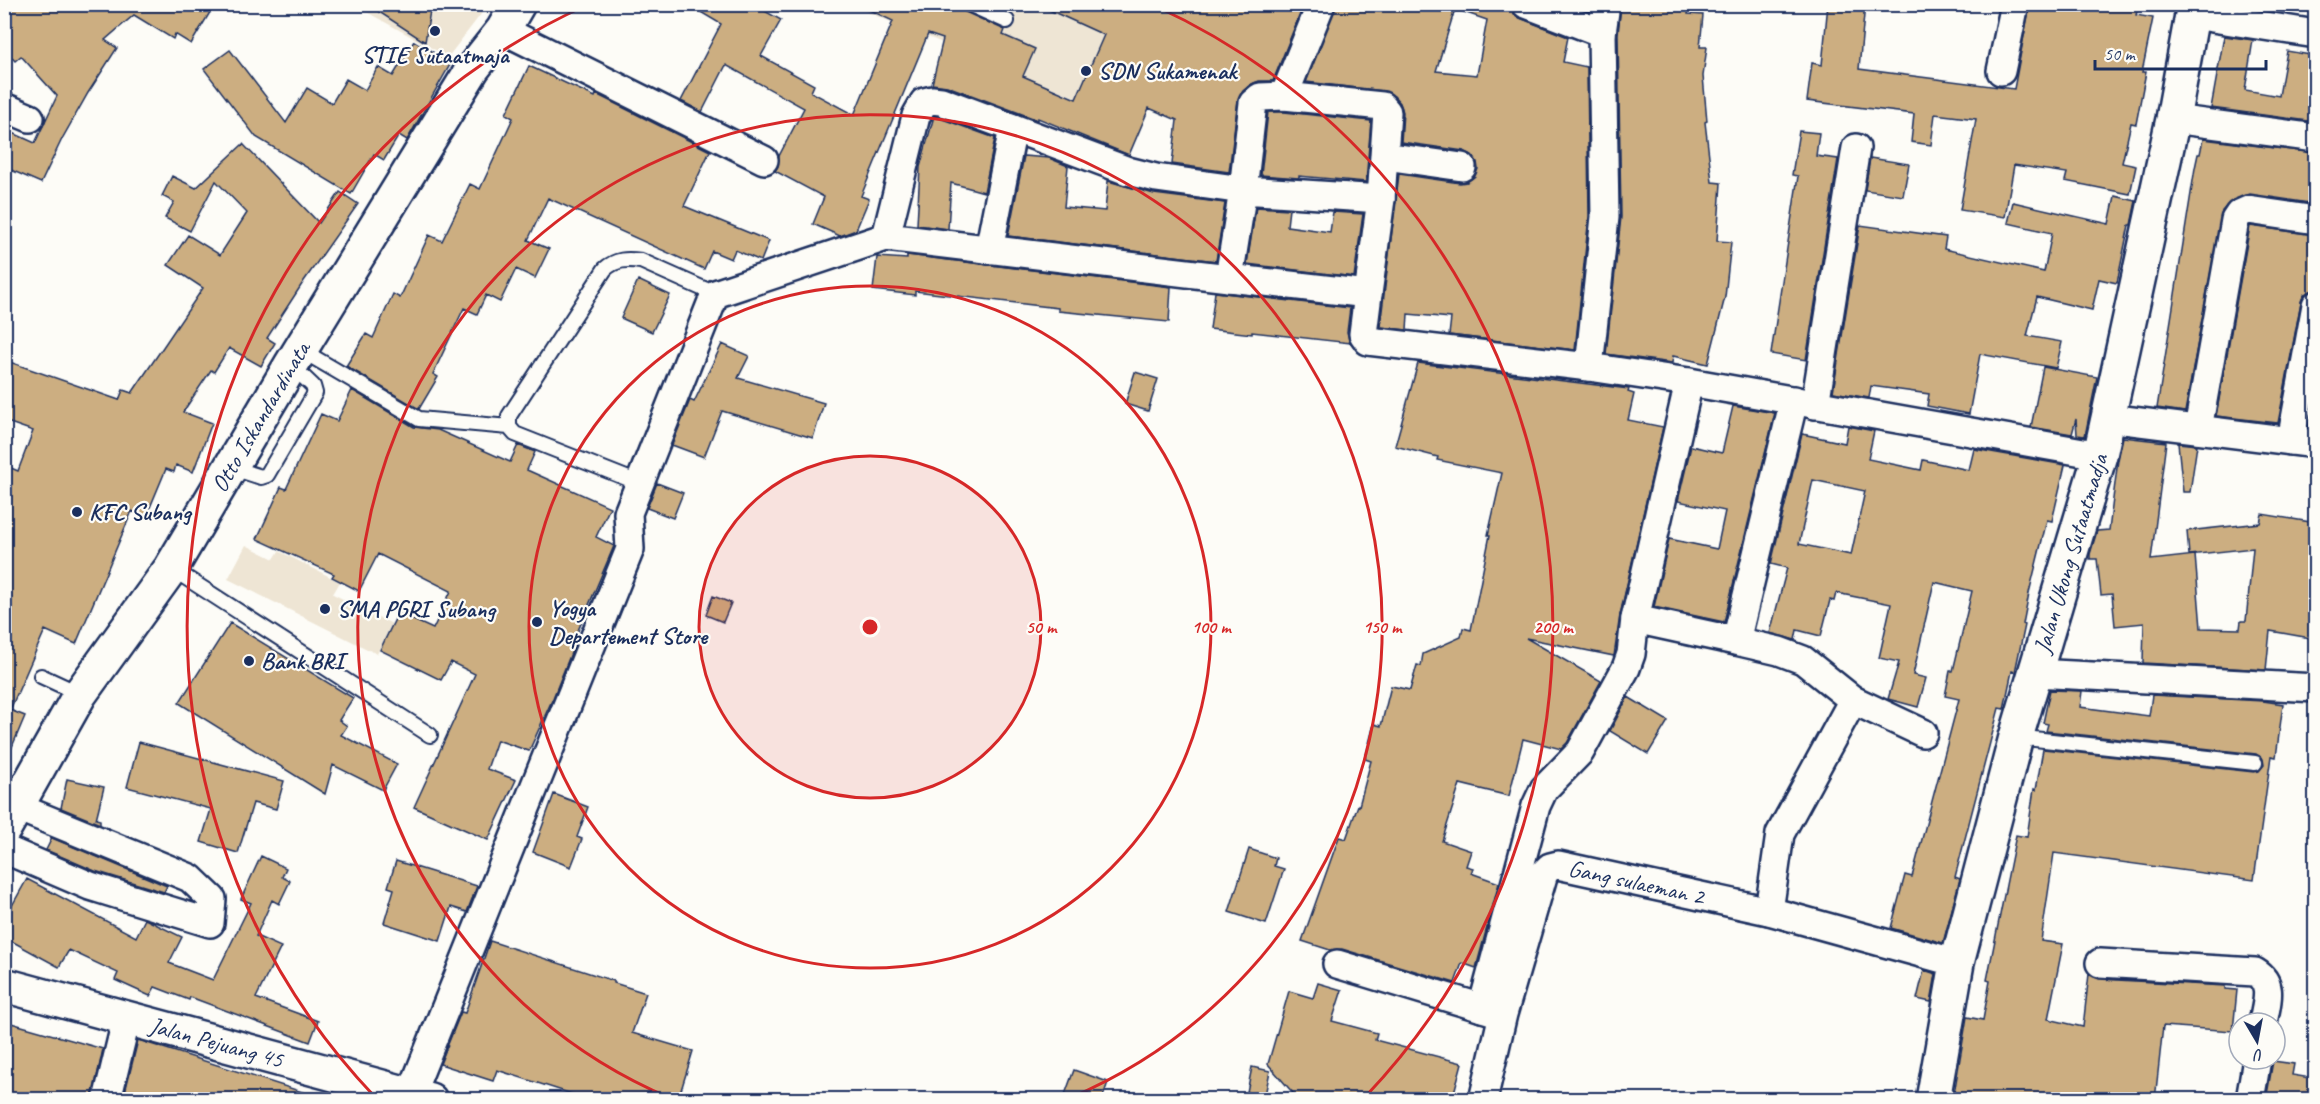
<svg xmlns="http://www.w3.org/2000/svg" width="2320" height="1104" viewBox="0 0 2320 1104" font-family="Caveat,sans-serif">
<style>
.built{fill:#eee5d4}
.building{fill:#ccae81;stroke:#1b2f5e;stroke-width:1.5;fill-rule:evenodd}
.lines{fill:none;stroke-linecap:round;stroke-linejoin:round}
.lane-casing{stroke:#1b2f5e;stroke-width:18}
.street-casing{stroke:#1b2f5e;stroke-width:32}
.secondary-casing{stroke:#1b2f5e;stroke-width:38}
.primary-casing{stroke:#1b2f5e;stroke-width:38}
.lane{stroke:#fdfcf7;stroke-width:14}
.street{stroke:#fdfcf7;stroke-width:27}
.secondary{stroke:#fdfcf7;stroke-width:33}
.primary{stroke:#fdfcf7;stroke-width:33}
.ring{fill:none;stroke:#d62828;stroke-width:3}
.poi-dot{fill:#1b2f5e;stroke:#fdfcf7;stroke-width:2}
.labels{text-anchor:middle;stroke-width:4.5;stroke-linejoin:round;paint-order:stroke}
.poi-label{font-size:24px;font-weight:bold;fill:#1b2f5e;stroke:#fdfcf7;text-anchor:start}
.street-label{font-size:24px;fill:#1b2f5e;stroke:#fdfcf7}
.centre{fill:#d62828;stroke:#fdfcf7;stroke-width:3}
.ring-label{font-size:18px;text-anchor:middle;font-weight:bold;fill:#d62828;stroke:#fdfcf7;stroke-width:4.5;stroke-linejoin:round;paint-order:stroke}
</style>
<rect width="100%" height="100%" fill="#fdfcf7"/>
<filter id="ink" filterUnits="userSpaceOnUse"><feTurbulence type="fractalNoise" baseFrequency=".0167" numOctaves="2"/><feDisplacementMap in="SourceGraphic" scale="12" xChannelSelector="R" yChannelSelector="G"/><feConvolveMatrix kernelMatrix="1 2 1 2 8 2 1 2 1" color-interpolation-filters="sRGB"/></filter>
<g filter="url(#ink)">
<path class="built" d="M1151 4 1138 123 850 5Z
M354 5H488L448 57Z
M246 545 274 559 279 551 340 582 333 594 392 624 377 654 228 579Z"/>
<path class="building" d="M4 4H215L191 44 175 34 173 39 134 15 105 40 117 48 88 93 62 139 41 183 4 167V129L35 143 57 96 21 56 15 61 4 49Z
M367 4H431L425 42Z
M687 4H752L781 20 761 56 814 85 811 92 854 115 893 21 857 4H960L965 12 1005 30 1003 35 1035 49 1023 76 1076 99 1104 35 1036 4H1304L1273 81H1259L1250 85 1243 91 1238 100 1229 172 1172 164 1177 120 1149 108 1129 155 1038 118V120L947 86 932 84 943 39 928 34 861 196 869 199 856 230 840 236 813 224 824 197 775 171 778 166 779 156 804 108 726 65 702 112 681 101 721 24Z
M1336 4H1511L1513 13 1520 18 1568 37 1563 62 1587 67 1589 216 1575 350 1449 335 1451 318 1408 314 1407 330 1380 327 1399 174 1460 183 1467 182 1475 176 1478 169 1477 162 1472 155 1464 151 1401 142 1403 112 1400 103 1394 96 1384 91 1306 82ZM1455 9 1487 20 1477 75 1436 71Z
M1621 4H1690L1688 14 1703 15 1700 47H1707L1703 76 1707 121 1705 122 1712 182 1721 183 1717 241 1731 242 1725 297 1708 364 1673 356 1672 363 1606 354 1621 217 1618 34Z
M1828 4H1865L1859 69 2014 89 2030 4H2139L2136 15 2153 18 2142 72H2146L2136 124 2131 123 2122 163 2136 166 2130 194 2065 181 2067 173 2014 165 2005 217 1960 210 1976 119 1935 114 1931 145 1911 142 1914 114 1807 101 1812 63 1822 65Z
M2224 36 2253 40 2245 90 2279 96 2287 51 2316 56V122L2211 108Z
M414 41 451 63 407 140 399 135 384 160 374 154 351 194 256 137 204 69 230 50 286 123 307 88 332 103 346 79 365 90 378 67 393 76Z
M529 66 595 97 596 94 710 151 684 206 769 241 761 261 735 250 731 259 712 251 704 269 548 198 528 240 549 249 535 278 516 269 500 302 486 295 477 314 464 308 433 374 438 377 419 409 346 366 366 334 373 338 393 294 400 298 429 235 442 241 470 184 480 189 513 118 506 114Z
M1268 112H1284L1371 121 1366 182 1299 176V178L1261 175Z
M934 116 995 138 984 192 951 183 948 229 917 225 920 167Z
M1799 131 1819 133 1816 156 1838 159 1806 360 1771 354 1798 176 1792 175Z
M2203 139 2316 153V204L2250 194 2233 200 2222 211 2185 412 2157 408 2195 168 2198 154H2200Z
M243 144 319 223 340 192 358 204 304 281 267 338 275 343 261 366 229 348 214 372 211 370 183 412 212 423 193 472 176 465 174 472 166 469 146 517 132 511 76 644 45 630 10 710 25 716 4 766V465L18 471 33 431 4 421V360L119 400 123 390 132 393 203 288 168 265 188 235 220 255 247 213 216 181 190 231 165 218 174 202 162 196 172 176 196 188Z
M1024 156 1049 158 1068 166 1064 207 1105 211 1108 181 1154 194 1225 203 1216 261 1008 236Z
M1870 158 1909 164 1903 196 1865 190Z
M2115 196 2136 201 2131 225H2129L2117 283 2099 279 2092 310 2037 297 2027 336 2062 342 2056 368 1980 354 1969 414 1927 406 1929 394 1871 386 1869 398 1833 392 1860 225 1946 237 1944 249 2044 272 2052 233 2008 223 2013 202 2109 224Z
M1256 207 1289 209 1287 226 1330 232 1333 212 1363 214 1354 277 1247 264Z
M2250 226 2316 235V290L2304 294 2301 302 2278 423 2216 416Z
M907 255 1171 287 1169 322 1058 311V308L915 291V295L873 290 877 257 907 259Z
M638 280 670 295 652 332 621 318Z
M1215 292 1350 308 1347 332 1350 343 1252 332V334L1210 329Z
M722 344 749 356 738 378 824 403 813 438 722 411 704 457 672 445 690 400 694 402Z
M1418 363 1629 389 1628 392 1634 394 1628 420 1663 427 1620 615 1614 656 1526 638 1601 681 1567 743 1561 749 1523 739 1509 796 1460 784 1442 841 1471 851 1466 866 1473 868 1471 873 1499 883 1476 968 1462 963 1455 983 1342 949 1330 950 1302 941 1339 837 1346 839 1358 805 1359 806 1371 761 1365 759 1374 724 1381 726 1391 686 1410 690 1417 665 1421 666 1423 654 1461 637 1463 628 1471 630 1490 535H1488L1502 473 1437 460 1438 457 1395 446Z
M2043 367 2097 377 2085 436 2077 435 2076 419 2072 434 2031 427Z
M1135 372 1158 379 1148 411 1125 404Z
M352 390 414 427 438 430 510 462 518 445 535 452 527 470 610 507 596 537 614 546 571 647 573 648 553 698 529 751 497 740 487 769 516 780 488 840 414 807 475 674 451 662 441 680 380 650 398 613 433 629 451 591 378 554 359 591 332 577 334 574 257 539 281 487 286 489 321 414 337 421Z
M1733 406 1775 413 1724 622 1654 607 1669 539 1717 549 1725 511 1678 501 1691 446 1722 453Z
M1848 426 1874 431 1868 459 1921 470 1923 460 1969 470 1974 449 2065 465 2052 521 2047 520 2029 593 2023 624 2025 625 2015 672 2012 671 2004 709 1999 708 1955 877 1960 879 1943 943 1891 928 1905 875 1912 877 1959 699 1945 696 1950 671H1953L1972 591 1934 582 1913 675 1926 678 1918 707 1888 699 1899 662 1879 658 1891 604 1836 593 1834 601 1830 600 1821 636 1797 630 1795 640 1770 633 1787 568 1771 564 1802 434 1845 443ZM1813 480 1865 491 1851 555 1799 544Z
M2123 437 2166 442 2151 560 2195 555 2201 628 2240 629 2241 621H2246L2253 548 2189 555 2187 531 2260 523 2262 514 2316 523V639L2270 631 2266 670 2143 663 2144 623 2115 626 2112 594 2101 595 2097 559H2090V554L2097 531 2109 530 2118 460Z
M2178 443 2197 445 2190 492H2183Z
M657 483 683 493 673 518 647 508Z
M713 596 731 603 723 622 706 615Z
M230 623 353 698 339 720 347 726 341 735 397 764 383 790 333 765 325 794 179 703Z
M2050 690 2082 691 2080 707 2149 716 2152 695 2263 701 2283 704 2276 757 2271 756 2254 880 2054 853 2041 941 2063 944 2048 1019 2083 1027 2089 974 2099 979 2225 986V989L2237 990 2233 1031 2163 1026 2155 1100H2095L2059 1096 2058 1100H1953L1967 1017 1983 1020 1990 981 1987 980 2016 835 2027 837 2034 789 2036 790 2043 749 2254 772 2259 771 2264 765 2263 759 2256 754 2046 731 2048 724 2043 723Z
M1628 697 1668 721 1648 754 1610 731Z
M139 742 284 781 276 809 253 803 238 853 201 842 211 809 127 787Z
M67 779 104 787 96 819 100 820V824L61 808Z
M554 794 588 807 577 837 582 839 571 867 533 852Z
M52 838 167 886 164 892 95 871 46 850Z
M1249 849 1276 858 1274 866 1284 869 1266 924 1229 912Z
M261 856 286 868 282 877 290 881 279 904 272 900 256 936 281 947 256 998 318 1021 310 1042 190 997 189 1000 155 987 150 996 115 980 118 973 69 950 59 967 4 937V920L27 879 136 937 145 919 182 937 169 963 213 980 251 903 241 899Z
M396 861 477 886 467 912 451 907 440 941 384 923 394 889 388 887Z
M490 941 614 981V983L646 993 632 1033 693 1051 678 1100H573L575 1095 497 1070 493 1081 440 1064 461 1012 465 1013Z
M1924 970 1936 974 1931 1002 1917 999Z
M1318 983 1342 990 1332 1021 1377 1033 1375 1040 1462 1063 1452 1100H1299L1268 1064 1289 991 1313 998Z
M4 1021 103 1049 92 1100H4Z
M138 1040 312 1095V1100H123Z
M2273 1061 2294 1064 2292 1075 2316 1079V1100H2266Z
M1252 1067 1270 1071 1264 1100 1246 1097Z
M1074 1070 1108 1082 1102 1100H1063Z"/>
<g class="lines">
<defs>
<path id="lane" d="M969 4 1007 21
M301 350 419 419 509 427
M230 467 261 477 267 475 315 393 313 386 291 365
M639 483 515 434 509 427V416L605 269C616 259 627 259 641 261L715 294
M171 568 430 735
M41 676 80 694
M2016 737 2255 763"/>
<g id="street">
<path d="M1526 4 1602 33"/>
<path d="M2193 15 2316 34"/>
<path d="M503 30 764 160"/>
<path d="M2001 71 2015 4"/>
<path d="M1284 96 1321 4"/>
<path d="M4 107 30 118"/>
<path d="M2173 119 2316 138"/>
<path d="M1385 156 1462 167"/>
<path d="M989 250 1013 128"/>
<path d="M1229 278 1368 294 1363 334 1368 341 1589 367 1689 382 2100 455"/>
<path d="M1368 294 1381 199"/>
<path d="M1589 367 1605 217 1602 33 1606 4"/>
<path d="M1815 405 1856 148"/>
<path d="M2108 418 2316 444"/>
<path d="M2198 429 2235 220 2239 214 2248 210 2316 220"/>
<path d="M2291 441 2316 305"/>
<path d="M1635 619 1736 641 1794 400"/>
<path d="M1736 641 1779 651 1803 660 1853 700 1780 834 1769 911"/>
<path d="M2035 673 2316 688"/>
<path d="M1853 700 1923 733"/>
<path d="M4 849 90 886 210 923 212 899 190 878 17 807"/>
<path d="M2100 963 2255 972C2275 984 2266 1004 2263 1023"/>
<path d="M1337 964 1499 1013"/>
<path d="M1482 1008 1536 806 1544 789 1580 752 1626 668 1631 654 1635 619 1689 382"/>
<path d="M411 1094 630 549 628 513 715 294 886 237 1229 278 1243 190 1381 199 1387 112 1382 106 1284 96 1260 97 1253 103 1243 190 1156 178 1128 171 941 101 932 100 924 102 916 116 886 237"/>
<path d="M107 1100 127 1017"/>
<path id="s1" d="M1483 1100 1503 1014 1544 873 1550 867 1558 865 1769 911 1957 963"/>
<path d="M2250 1100 2257 1059"/>
</g>
<g id="secondary">
<path id="s2" d="M4 985 430 1100"/>
<path id="s3" d="M1933 1100 1957 963 2016 737 2100 455 2173 119 2194 4"/>
</g>
<g id="primary">
<path id="s4" d="M4 829 80 694 171 568 291 365 473 68 503 30 518 4"/>
</g>
</defs>
<use href="#lane" class="lane-casing"/>
<use href="#street" class="street-casing"/>
<use href="#secondary" class="secondary-casing"/>
<use href="#primary" class="primary-casing"/>
<use href="#lane" class="lane"/>
<use href="#street" class="street"/>
<use href="#secondary" class="secondary"/>
<use href="#primary" class="primary"/>
</g>
</g>
<circle cx="870" cy="627" r="171" fill="#d62828" fill-opacity=".12"/>
<g class="ring">
<circle cx="870" cy="627" r="171"/>
<circle cx="870" cy="627" r="341"/>
<path d="M670 1098A512 512 0 1 1 1070 1098"/>
<path d="M375 1097A683 683 0 0 1 587 5M1153 5A683 683 0 0 1 1365 1097"/>
</g>
<g class="poi-dot">
<circle cx="435" cy="31" r="6"/>
<circle cx="1086" cy="71" r="6"/>
<circle cx="77" cy="512" r="6"/>
<circle cx="325" cy="609" r="6"/>
<circle cx="537" cy="622" r="6"/>
<circle cx="249" cy="661" r="6"/>
</g>
<g class="labels">
<g class="poi-label">
<text x="435" y="63" text-anchor="middle">STIE Sutaatmaja</text>
<text x="1098" y="79">SDN Sukamenak</text>
<text x="89" y="520">KFC Subang</text>
<text x="549" y="616">Yogya<tspan x="549" dy="28">Departement Store</tspan></text>
<text x="337" y="617">SMA PGRI Subang</text>
<text x="261" y="669">Bank BRI</text>
</g>
<g class="street-label">
<text dy="8" stroke="none"><textPath href="#s4" startOffset="486">Otto Iskandardinata</textPath></text>
<text dy="8" stroke="none"><textPath href="#s3" startOffset="564">Jalan Ukong Sutaatmadja</textPath></text>
<text dy="8" stroke="none"><textPath href="#s1" startOffset="332">Gang sulaeman 2</textPath></text>
<text dy="8" stroke="none"><textPath href="#s2" startOffset="220">Jalan Pejuang 45</textPath></text>
</g>
</g>
<circle cx="870" cy="627" r="9" class="centre"/>
<g class="ring-label">
<text x="1041" y="633">50 m</text>
<text x="1211" y="633">100 m</text>
<text x="1382" y="633">150 m</text>
<text x="1553" y="633">200 m</text>
</g>
<rect width="2320" height="1104" fill="none" stroke="#fdfcf7" stroke-width="24"/>
<rect x="12" y="12" width="2296" height="1080" fill="none" stroke="#1b2f5e" stroke-width="2" filter="url(#ink)"/>
<g transform="translate(2257 1041) rotate(170)"><circle r="28" fill="#fdfcf7" stroke="#a3aaba" stroke-width="1.5"/>
<path d="M0-4.5L10 22L0 15L-10 22Z" fill="#1b2f5e"/>
<text y="-9" font-size="16" font-weight="bold" text-anchor="middle" fill="#1b2f5e">U</text>
</g>
<path d="M2095 60v9h171v-9" fill="none" stroke="#1b2f5e" stroke-width="3"/>
<text x="2104" y="60" font-size="18" fill="#1b2f5e" stroke="#fdfcf7" stroke-width="4.5" paint-order="stroke">50 m</text>
</svg>
